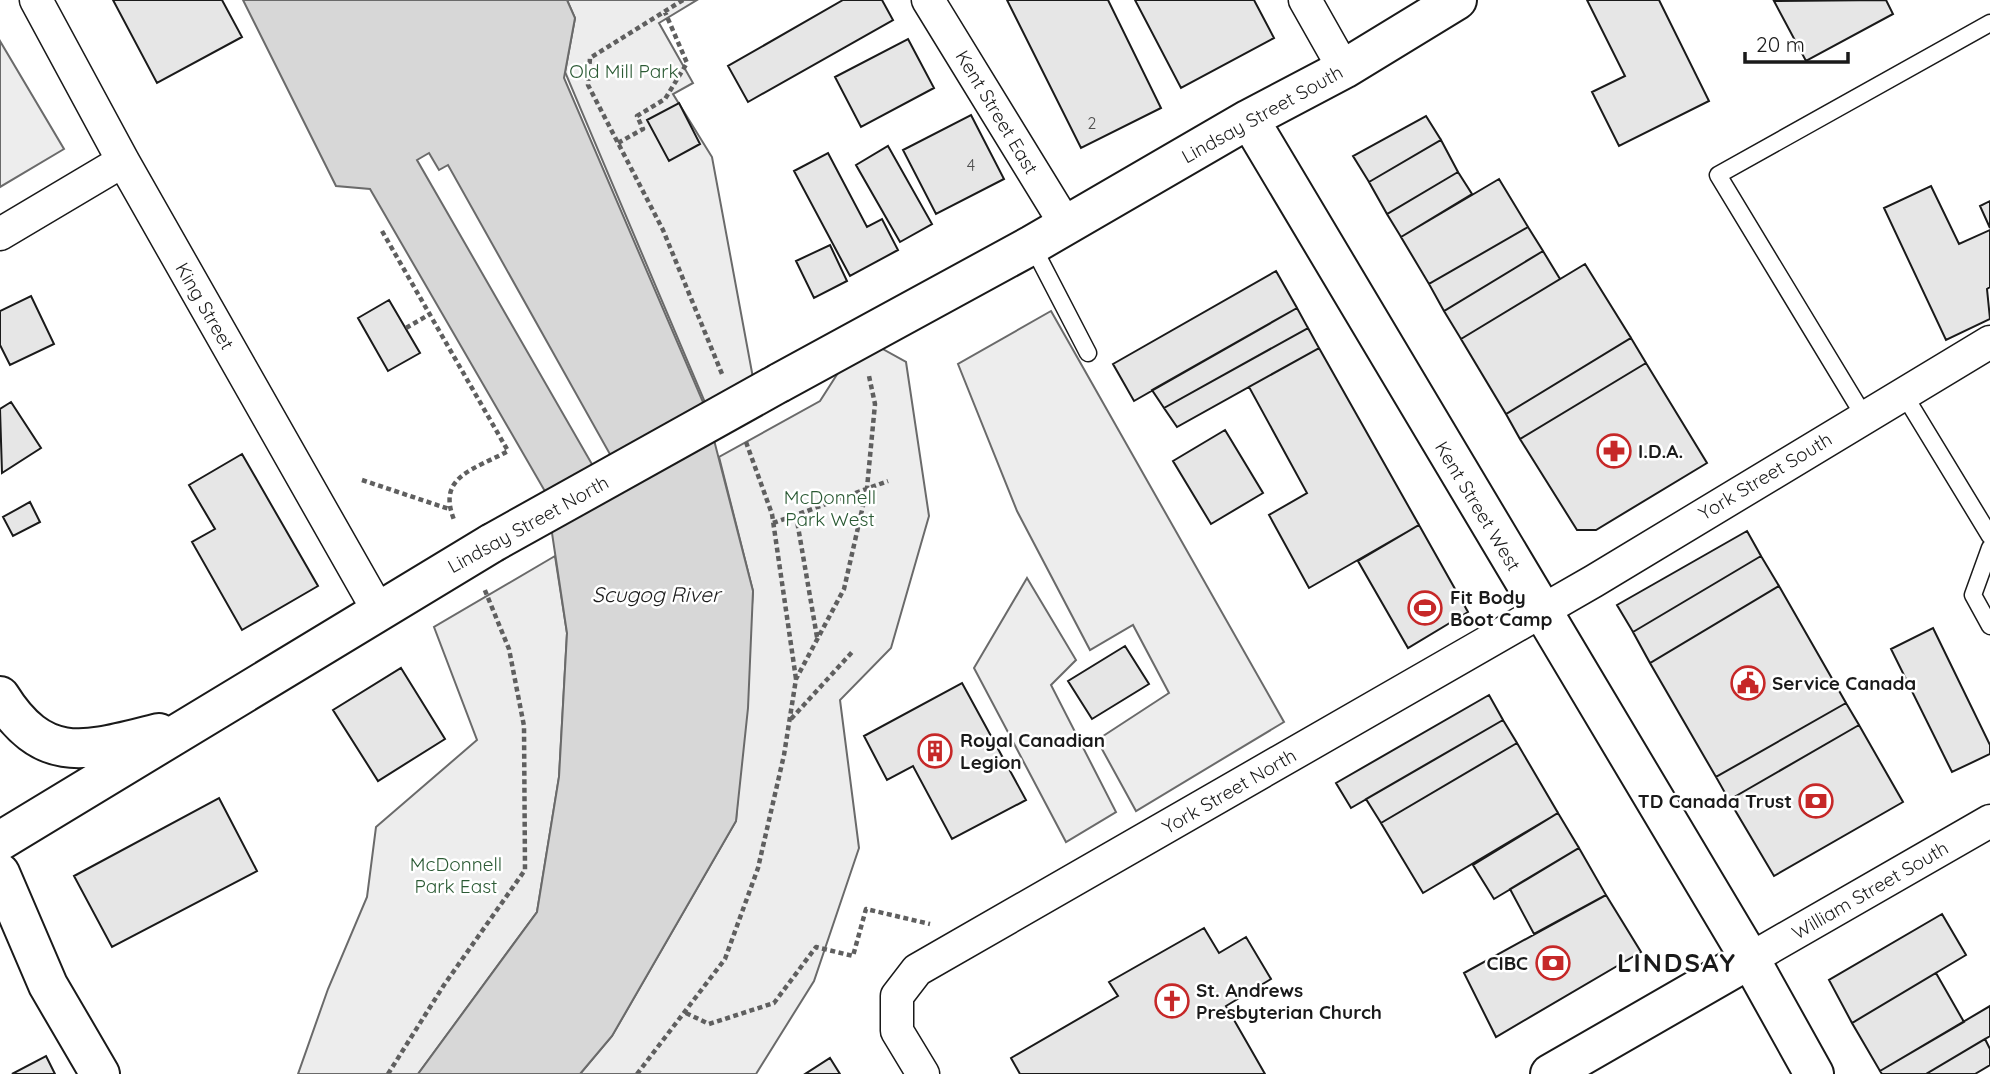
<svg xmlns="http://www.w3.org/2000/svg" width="1990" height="1074" viewBox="0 0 1990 1074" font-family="Quicksand,sans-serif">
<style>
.built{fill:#ededed;stroke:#6a6a6a;stroke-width:2}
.water{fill:#d7d7d7;stroke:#6a6a6a;stroke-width:2;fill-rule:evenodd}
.building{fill:#e6e6e6;stroke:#1a1a1a;stroke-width:2}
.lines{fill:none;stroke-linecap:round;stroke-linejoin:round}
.service-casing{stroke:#1a1a1a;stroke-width:19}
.minor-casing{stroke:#1a1a1a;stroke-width:35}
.tertiary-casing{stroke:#1a1a1a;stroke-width:42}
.secondary-casing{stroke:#1a1a1a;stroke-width:42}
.path{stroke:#5f5f5f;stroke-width:4.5;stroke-dasharray:5 3.5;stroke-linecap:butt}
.service{stroke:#fff;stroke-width:16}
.minor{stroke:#fff;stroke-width:32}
.tertiary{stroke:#fff;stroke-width:38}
.secondary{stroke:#fff;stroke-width:38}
.secondary-bridge-casing{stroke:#1a1a1a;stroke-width:42;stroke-linecap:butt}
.secondary-bridge{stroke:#fff;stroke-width:38}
.labels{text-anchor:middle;stroke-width:5;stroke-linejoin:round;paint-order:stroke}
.number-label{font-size:16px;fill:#4d4d4d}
.park-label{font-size:19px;fill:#2b5a34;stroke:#fff}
.street-label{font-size:19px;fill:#1a1a1a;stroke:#fff}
.poi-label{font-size:19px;font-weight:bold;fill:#1a1a1a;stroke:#fff;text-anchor:start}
.water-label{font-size:21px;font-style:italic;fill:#1a1a1a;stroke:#fff}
.district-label{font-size:26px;font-weight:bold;letter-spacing:2px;fill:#1a1a1a;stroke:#fff}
</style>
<rect width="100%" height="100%" fill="#fff"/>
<path class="built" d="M567 0H697L659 23 693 83 673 94 712 157 756 394 712 419 565 72 575 18Z
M0 41 64 149 0 187Z
M1051 311 1284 722 1136 811 1097 740 1169 693 1133 625 1090 650 1017 511 958 364Z
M861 337 906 362 929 516 891 648 840 700 859 848 814 981 756 1074H580L612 1036 736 821 753 591 719 457 820 401Z
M555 556 567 633 559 777 537 912 418 1074H298L328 989 367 897 376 827 477 740 434 627Z
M1027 578 1076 660 1051 685 1116 812 1066 842 974 668Z"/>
<path class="water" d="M243 0H567L575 18 564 78 706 409 753 591 748 708 736 821 612 1036 580 1074H418L537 912 559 777 567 633 546 493 370 189 336 186ZM429 153 439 170 448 165 611 456 593 466 417 160Z"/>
<path class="building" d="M113 0H222L242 37 157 83Z
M843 0H882L893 20 748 102 728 66Z
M1007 0H1108L1161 108 1081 148Z
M1135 0H1254L1274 38 1181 88Z
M1587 0H1659L1709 101 1619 146 1592 92 1625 76Z
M1886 0 1893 14 1806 61 1774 1Z
M908 39 934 88 861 127 835 77Z
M679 103 700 144 669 161 647 120Z
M971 115 1004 179 936 214 903 150Z
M1426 116 1441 140 1369 182 1353 156Z
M1441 140 1458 172 1387 214 1369 182Z
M888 146 932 224 900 242 856 165Z
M828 153 867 227 882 219 898 250 850 276 794 171Z
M1458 172 1472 194 1401 237 1387 214Z
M1499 179 1528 227 1429 284 1401 237Z
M1931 186 1959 244 1990 230V287L1987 289 1990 319 1946 340 1884 208Z
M1990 201V228L1980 206Z
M1528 227 1543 251 1444 311 1429 284Z
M830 245 847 281 814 298 796 261Z
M1543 251 1560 279 1461 339 1444 311Z
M1585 264 1631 338 1506 414 1461 339Z
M1276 271 1297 308 1134 401 1113 364Z
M31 296 54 344 10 365 0 345V311Z
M389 300 420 353 388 371 358 318Z
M1297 308 1308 328 1164 408 1152 390Z
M1308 328 1319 348 1177 427 1164 408Z
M1631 338 1646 363 1520 439 1506 414Z
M1319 348 1419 525 1309 588 1269 515 1307 493 1249 387Z
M1646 363 1707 463 1596 530H1577L1520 439Z
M11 402 41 448 2 473 0 409Z
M1225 430 1263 493 1211 524 1173 461Z
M242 454 318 586 242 630 192 542 215 529 189 485Z
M30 502 40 522 13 536 3 517Z
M1419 525 1468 612 1408 648 1358 561Z
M1747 531 1761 556 1633 632 1617 605Z
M1761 556 1779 586 1650 663 1633 632Z
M1779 586 1846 703 1716 777 1650 663Z
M1933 628 1990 745V754L1952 772 1891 649Z
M1125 646 1149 684 1092 719 1068 681Z
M401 668 445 739 378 781 333 710Z
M962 683 1026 800 952 839 913 766 887 780 864 736Z
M1489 695 1503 720 1351 808 1336 783Z
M1846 703 1859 725 1729 800 1716 777Z
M1503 720 1517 743 1381 823 1366 799Z
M1859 725 1903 802 1774 876 1729 800Z
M1517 743 1558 813 1423 893 1381 823Z
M219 798 257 871 112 947 74 876Z
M1558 813 1579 848 1494 899 1473 865Z
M1579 848 1606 895 1534 934 1510 889Z
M1606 895 1641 952 1496 1037 1464 973Z
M1942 914 1966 955 1852 1023 1829 980Z
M1204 928 1219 953 1246 937 1271 979 1226 1006 1265 1074H1020L1011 1058 1118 996 1109 982Z
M1936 973 1964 1022 1880 1071 1852 1023Z
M1990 1006V1036L1926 1074H1882L1880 1071Z
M1985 1039 1990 1049V1065L1975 1074H1926Z
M46 1056 55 1074H12Z
M830 1058 840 1074H805Z"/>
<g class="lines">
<defs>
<path id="service" d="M1032 245 1088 353
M1903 393 1990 536
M1864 416 1718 175 1990 23
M1990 548 1973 595 1990 626"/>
<path id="minor" d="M36 0 123 161 378 610
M928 0 1066 225
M1305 0 1344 69
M0 234 123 161
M1750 959 1990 821
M923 1074 897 1031V996L917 970 1594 581 1990 342"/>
<path id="tertiary" d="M1550 1074 1750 959"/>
<path id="secondary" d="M1249 119 1750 959 1814 1074
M779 383 1032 245 1249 119 1344 69 1457 0
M0 696C45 768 89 750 159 733
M0 841 492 543
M0 873 48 985 100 1074"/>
</defs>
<use href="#service" class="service-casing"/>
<use href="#minor" class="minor-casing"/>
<use href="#tertiary" class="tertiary-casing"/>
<use href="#secondary" class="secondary-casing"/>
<path class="path" d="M683 0 590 58 588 85 663 230 722 374
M618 143 643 129 637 116 665 99 687 63 665 12
M382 231 508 451C474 470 435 476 455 522
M406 328 430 314
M746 442 772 514 796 679
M362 480 449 509
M773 523 796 515
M817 637 796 515 888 481
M791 719 854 650
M686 1013 709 1024 774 1003 816 947 853 956 866 909 930 924
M388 1074 444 985 525 870 524 726 509 649 484 588
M637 1074 725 959 758 868 784 755 796 679 844 589 867 488 875 404 869 376"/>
<use href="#service" class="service"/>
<use href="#minor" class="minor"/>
<use href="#tertiary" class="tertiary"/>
<use href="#secondary" class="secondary"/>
<defs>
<path id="secondary-bridge" d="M492 543 779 383"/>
</defs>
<use href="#secondary-bridge" class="secondary-bridge-casing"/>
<use href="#secondary-bridge" class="secondary-bridge"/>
</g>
<defs>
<symbol id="pharmacy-ring" viewBox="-11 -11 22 22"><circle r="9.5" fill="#fff" stroke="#c62828" stroke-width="1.5"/><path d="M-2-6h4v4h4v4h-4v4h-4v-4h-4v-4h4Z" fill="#c62828"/></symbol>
<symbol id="stadium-ring" viewBox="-11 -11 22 22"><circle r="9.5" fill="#fff" stroke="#c62828" stroke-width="1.5"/><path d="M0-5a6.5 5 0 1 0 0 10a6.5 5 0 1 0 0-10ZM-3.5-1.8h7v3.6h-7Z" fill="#c62828"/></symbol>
<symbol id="civic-ring" viewBox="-11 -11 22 22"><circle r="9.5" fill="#fff" stroke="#c62828" stroke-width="1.5"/><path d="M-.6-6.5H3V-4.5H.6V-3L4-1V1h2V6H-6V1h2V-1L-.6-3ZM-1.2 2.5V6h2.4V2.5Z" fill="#c62828"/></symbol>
<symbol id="building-ring" viewBox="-11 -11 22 22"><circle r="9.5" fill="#fff" stroke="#c62828" stroke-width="1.5"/><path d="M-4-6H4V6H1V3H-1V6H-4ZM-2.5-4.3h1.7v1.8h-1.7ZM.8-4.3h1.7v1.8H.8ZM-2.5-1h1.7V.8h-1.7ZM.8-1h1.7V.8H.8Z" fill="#c62828"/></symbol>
<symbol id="bank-ring" viewBox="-11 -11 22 22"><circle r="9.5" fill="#fff" stroke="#c62828" stroke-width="1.5"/><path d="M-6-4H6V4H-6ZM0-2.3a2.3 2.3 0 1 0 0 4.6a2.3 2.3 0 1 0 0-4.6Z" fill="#c62828"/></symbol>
<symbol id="church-ring" viewBox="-11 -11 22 22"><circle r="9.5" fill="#fff" stroke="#c62828" stroke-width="1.5"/><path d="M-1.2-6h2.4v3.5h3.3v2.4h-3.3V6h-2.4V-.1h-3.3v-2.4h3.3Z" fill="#c62828"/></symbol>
</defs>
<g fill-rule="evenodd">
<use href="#pharmacy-ring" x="1595" y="432" width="38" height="38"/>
<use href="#stadium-ring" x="1406" y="589" width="38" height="38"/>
<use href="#civic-ring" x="1729" y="664" width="38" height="38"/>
<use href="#building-ring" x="916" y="732" width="38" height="38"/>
<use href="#bank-ring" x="1797" y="782" width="38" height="38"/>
<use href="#bank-ring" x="1534" y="944" width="38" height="38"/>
<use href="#church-ring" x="1153" y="982" width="38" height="38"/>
</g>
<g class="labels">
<g class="number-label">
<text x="1092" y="129">2</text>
<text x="971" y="171">4</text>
</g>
<g class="park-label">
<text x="624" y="78">Old Mill Park</text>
<text x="830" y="504">McDonnell<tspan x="830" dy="22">Park West</tspan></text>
<text x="456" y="871">McDonnell<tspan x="456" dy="22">Park East</tspan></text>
</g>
<g class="street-label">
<text transform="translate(997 112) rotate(59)" y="7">Kent Street East</text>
<text transform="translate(1262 114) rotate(-29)" y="7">Lindsay Street South</text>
<text transform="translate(205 306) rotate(60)" y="7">King Street</text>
<text transform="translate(1765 476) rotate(-31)" y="7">York Street South</text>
<text transform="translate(1478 506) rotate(59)" y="7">Kent Street West</text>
<text transform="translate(528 524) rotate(-29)" y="7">Lindsay Street North</text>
<text transform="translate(1229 791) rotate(-30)" y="7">York Street North</text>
<text transform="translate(1870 890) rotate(-30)" y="7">William Street South</text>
</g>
<g class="poi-label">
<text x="1638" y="458">I.D.A.</text>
<text x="1450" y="604">Fit Body<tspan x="1450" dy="22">Boot Camp</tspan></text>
<text x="1772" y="690">Service Canada</text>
<text x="960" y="747">Royal Canadian<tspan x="960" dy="22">Legion</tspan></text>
<text x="1792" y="808" text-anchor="end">TD Canada Trust</text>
<text x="1528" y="970" text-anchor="end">CIBC</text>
<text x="1196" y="997">St. Andrews<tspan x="1196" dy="22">Presbyterian Church</tspan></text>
</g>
<g class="water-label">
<text x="656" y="602">Scugog River</text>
</g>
<g class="district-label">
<text x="1677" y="972">LINDSAY</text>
</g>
</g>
<path d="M1745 52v10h103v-10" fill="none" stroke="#1a1a1a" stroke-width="3.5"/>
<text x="1756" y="52" font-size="21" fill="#1a1a1a" stroke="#ffffff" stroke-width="5" paint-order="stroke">20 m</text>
</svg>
